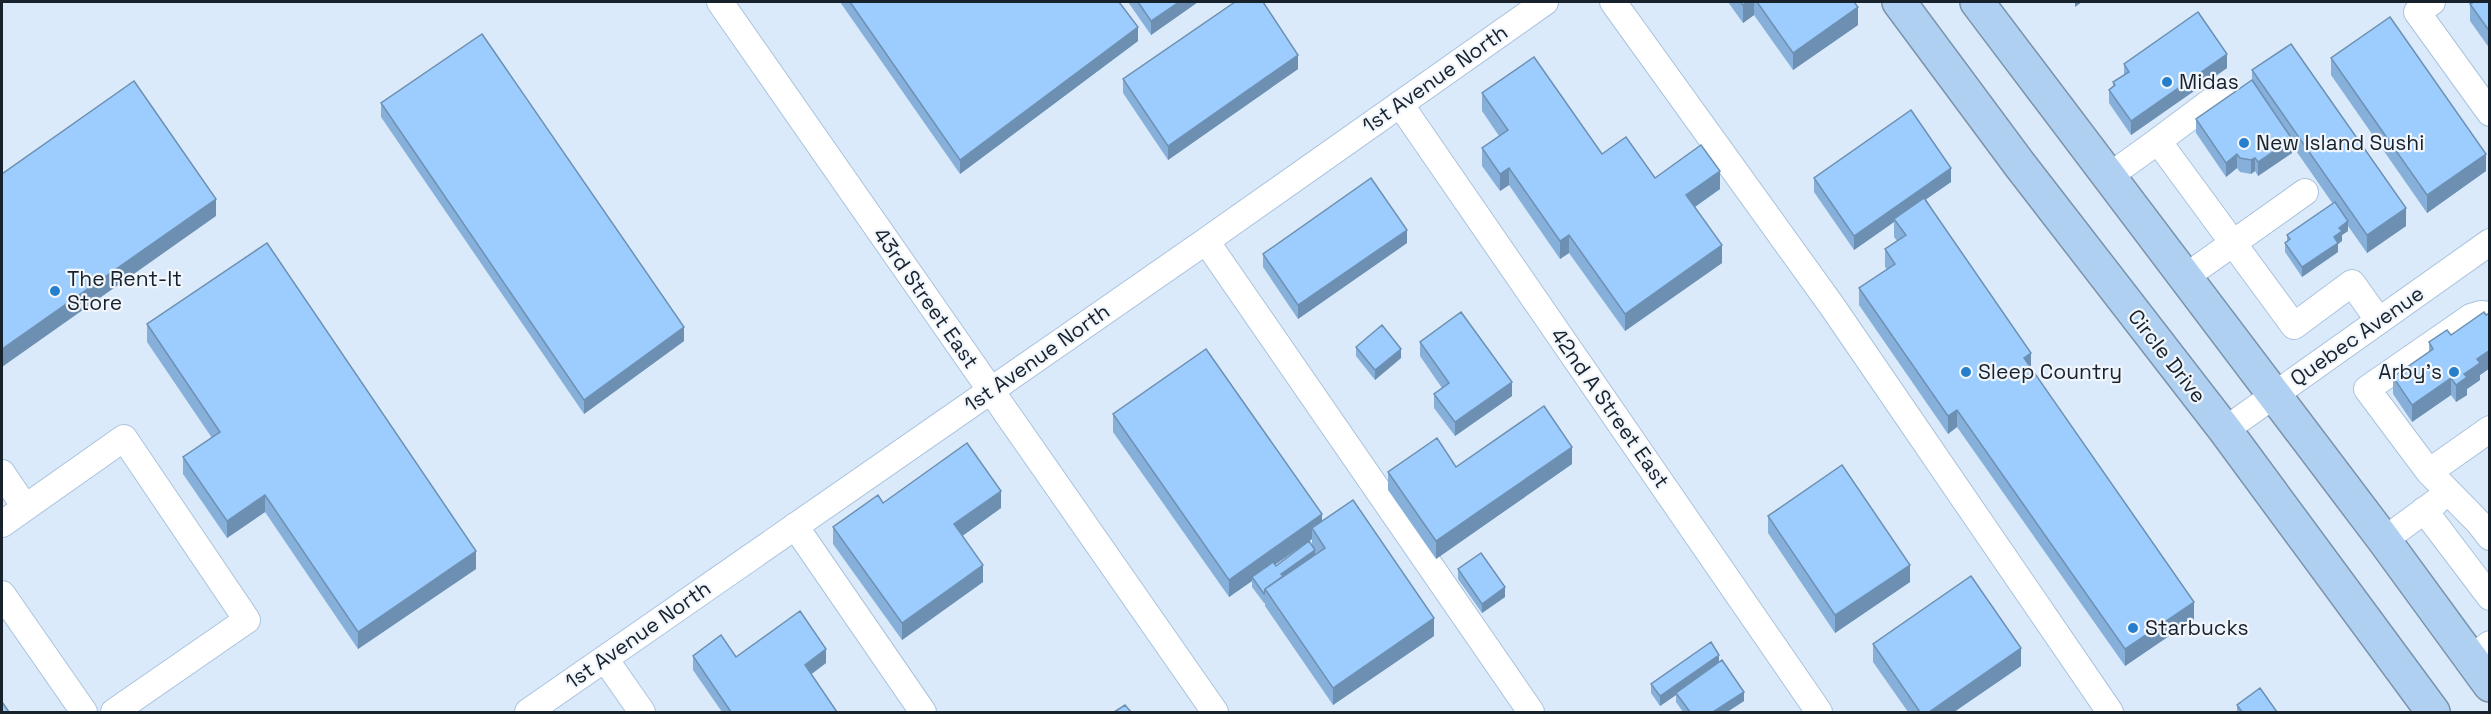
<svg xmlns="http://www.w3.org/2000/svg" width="2491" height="714" viewBox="0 0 2491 714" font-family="'Space Grotesk',sans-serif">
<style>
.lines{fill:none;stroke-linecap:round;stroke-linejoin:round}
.minor-casing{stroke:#aac3de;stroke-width:28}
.highway-casing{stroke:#7a93ac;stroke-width:36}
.minor{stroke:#fff;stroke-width:26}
.highway{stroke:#afd0f1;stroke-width:33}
.wall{fill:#86b0da;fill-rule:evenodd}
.shaded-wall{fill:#6d90b2}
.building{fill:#9ccdfe;stroke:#6d90b2;stroke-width:1.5}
.poi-dot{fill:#267fcd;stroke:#f1f6fc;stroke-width:2}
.labels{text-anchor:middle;stroke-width:4.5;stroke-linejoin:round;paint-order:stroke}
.street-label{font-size:21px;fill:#18222c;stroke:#f1f6fc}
.poi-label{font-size:21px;fill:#18222c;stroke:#f1f6fc;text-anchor:start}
</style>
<rect width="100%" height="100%" fill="#daeafb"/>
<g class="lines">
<defs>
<path id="minor" d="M720 2 1215 712
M1613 2 1832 306 2110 712
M2432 2 2417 12 2490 113
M2221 94 2158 141 2294 326 2352 283 2379 321
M1400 104 1819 712
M2108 177 2158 141
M1206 241 1531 712
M2184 278 2305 192
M2490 315 2481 314 2471 317 2367 389 2429 472 2479 523 2490 537
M2225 430 2490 242
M2429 472 2490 429
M2 473 25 507
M2424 510 2490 597
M2 524 124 438 247 620 114 712
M795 526 923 712
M2384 540 2436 502
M2 594 84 712
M605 659 642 712
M2470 659 2490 644
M528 712 1206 241 1545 2"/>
<path id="highway" d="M1899 2 2020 165 2225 430 2433 712
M1977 2 2384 540 2490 685"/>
</defs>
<use href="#minor" class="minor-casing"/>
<use href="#highway" class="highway-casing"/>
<use href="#minor" class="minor"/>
<use href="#highway" class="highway"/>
</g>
<path class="wall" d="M840 2H1119L1138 41 960 174Z
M1128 2H1198L1151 35Z
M1728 2H1854L1858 25 1793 70 1754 15 1743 23Z
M2490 2V49L2470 21V4Z
M2331 58 2486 171 2427 213 2331 75Z
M2124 64 2227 68 2131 135 2109 103V90L2113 86V82L2124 75Z
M1298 69 1168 160 1123 93V79Z
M2252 70 2406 226 2367 253 2348 226V231L2342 235V241L2338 244V252L2302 277 2285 252V243L2287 241V235L2333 204 2292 145V153L2258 176 2255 171 2251 174 2240 172 2237 168 2226 177 2196 133V119L2252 81Z
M1482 93 1602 154 1655 178 1720 189 1695 207 1722 263 1625 331 1569 253 1560 259 1509 185 1500 191 1482 166V148L1499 136 1482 111Z
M381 103 684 341 584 414 381 117Z
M1814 178 1951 182 1926 199 2031 368 2194 619 2125 666 1957 427 1948 434 1859 305V288L1887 269 1885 267V249L1897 241 1894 237V222L1854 250 1814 192Z
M1407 243 1298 319 1263 267V254Z
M2490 313V368L2480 375V380L2467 389V395L2456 402 2451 395 2412 422 2393 394V377L2429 352V342L2451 335Z
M147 324 476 569 358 649 265 512 227 538 183 474V457L212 438 147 342Z
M1420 342 1512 396 1455 436 1434 408V394L1442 388 1420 356Z
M1356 347 1401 358 1375 380 1356 356Z
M1113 414 1322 521 1434 636 1333 705 1265 606V603H1264L1252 587V581L1229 597 1113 432ZM1312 539V545L1276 566 1275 565Z
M1572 464 1436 559 1388 490V472L1456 467Z
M883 503 1001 508 962 536 983 582 902 640 833 544V527Z
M1768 516 1910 582 1835 633 1768 533Z
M1458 569 1505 597 1482 613 1458 579Z
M1873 644 2021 666 1954 712H1908L1873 662Z
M693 656 736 657 826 663 811 674 837 712H722L693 670Z
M1719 663 1744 701 1727 712H1683L1676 702V695L1660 706 1651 693V684Z
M2237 705 2277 712H2237Z"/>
<path class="shaded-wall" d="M1179 2H1198L1151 35V21Z
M1748 2H1754V15L1743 23V5Z
M2075 2H2082L2075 7Z
M1858 7V25L1793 70V53Z
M1138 27V41L960 174V160Z
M2227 54V68L2131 135V121Z
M1298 55V69L1168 160V146Z
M2292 139V153L2258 176V162Z
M2237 154V168L2226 177V163Z
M2486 154V171L2427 213V195Z
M2255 158V171L2251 174V160Z
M1509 168V185L1500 191V174Z
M1951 168V182L1895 221 1894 219V222L1854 250V236Z
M1720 171V189L1686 213V195Z
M216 199V216L2 367V349Z
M2406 208V226L2367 253V235Z
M2348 221V231L2342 235V241L2338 244V252L2302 277V267L2334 237 2339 228Z
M1407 230V243L1298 319V305Z
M1569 235V253L1560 259V241Z
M1722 245V263L1625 331V314Z
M684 327V341L584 414V400Z
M1401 349V358L1375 380V370Z
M2490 350V368L2480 375V380L2467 389V395L2456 402V385L2464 374 2477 359Z
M2031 353V370L2024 358Z
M2451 378V395L2412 422V405Z
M1512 382V396L1455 436V422Z
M1957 410V427L1948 434V416Z
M1572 447V464L1436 559V541Z
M1001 491V508L954 542V524Z
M265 495V512L227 538V521Z
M1322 514V532L1312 528V539L1254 579 1252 577V581L1229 597V580Z
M1315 550V559L1285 581 1281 574Z
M476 551V569L358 649V632Z
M983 565V582L902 640V623Z
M1910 565V582L1835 633V615Z
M1505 587V597L1482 613V604Z
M2194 602V619L2125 666V649Z
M1434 618V636L1333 705V688Z
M2021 648V666L1954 712H1929Z
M826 649V663L805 679V665Z
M1719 655V664L1676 693V695L1660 706V696Z
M1744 692V701L1727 712H1713Z"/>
<path class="building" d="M850 2H1119L1138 27 960 160Z
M1138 2H1179L1151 21Z
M1235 2H1263L1298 55 1168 146 1123 79Z
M1740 2H1748L1743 5Z
M1757 2H1854L1858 7 1793 53Z
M2474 2H2490V32L2470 4Z
M2198 12 2227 54 2131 121 2109 90 2115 85 2113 82 2129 72 2124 64Z
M2390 17 2486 154 2427 195 2331 58Z
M482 34 684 327 584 400 381 103Z
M2291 44 2406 208 2367 235 2252 70Z
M1534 57 1602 154 1626 137 1655 178 1701 145 1720 171 1686 195 1722 245 1625 314 1569 235 1560 241 1509 168 1500 174 1482 148 1508 130 1482 93Z
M2252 80 2292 139 2258 162 2255 158 2251 160 2240 158 2237 154 2226 163 2196 119Z
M134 81 216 199 2 349V174Z
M1911 110 1951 168 1854 236 1814 178Z
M1371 178 1407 230 1298 305 1263 254Z
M1924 198 2031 353 2024 358 2194 602 2125 649 1957 410 1948 416 1859 288 1895 264 1885 249 1906 235 1894 219Z
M2335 202 2348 221 2339 228 2342 231 2334 237 2338 243 2302 267 2285 243 2290 239 2287 235Z
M267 243 476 551 358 632 265 495 227 521 183 457 220 432 147 324Z
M1461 312 1512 382 1455 422 1434 394 1449 383 1420 342Z
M2484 312 2486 315 2490 313V350L2477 359 2480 363 2464 374 2467 377 2456 385 2451 378 2412 405 2393 377 2433 349 2429 342 2447 330 2451 335Z
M1382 325 1401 349 1375 370 1356 347Z
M1206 349 1322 514 1229 580 1113 414Z
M1544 406 1572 447 1436 541 1388 472 1437 438 1456 467Z
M967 443 1001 491 954 524 983 565 902 623 833 527 878 495 883 503Z
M1842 465 1910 565 1835 615 1768 516Z
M1353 500 1434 618 1333 688 1265 589 1325 548 1312 528Z
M1309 541 1315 550 1281 574 1283 576 1265 589 1264 594 1252 577 1273 562 1276 566Z
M1481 553 1505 587 1482 604 1458 569Z
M1971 576 2021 648 1929 712H1920L1873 644Z
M800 611 826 649 805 665 837 712H731L693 656 721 635 736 657Z
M1711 642 1719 655 1660 696 1651 684Z
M1722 660 1744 692 1713 712H1690L1676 693Z
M2260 688 2277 712H2242L2237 705Z
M2 702 9 712H2Z
M1125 705 1131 712H1114Z"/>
<g class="poi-dot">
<circle cx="2167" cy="82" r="6"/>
<circle cx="2244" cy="143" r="6"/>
<circle cx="55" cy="291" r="6"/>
<circle cx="1966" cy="372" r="6"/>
<circle cx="2454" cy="372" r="6"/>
<circle cx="2133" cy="628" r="6"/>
</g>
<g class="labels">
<g class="street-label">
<text transform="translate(1435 79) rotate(-35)" y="7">1st Avenue North</text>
<text transform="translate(926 298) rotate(55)" y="7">43rd Street East</text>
<text transform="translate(2357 336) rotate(-35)" y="7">Quebec Avenue</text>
<text transform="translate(2167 356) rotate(52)" y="7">Circle Drive</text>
<text transform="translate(1037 358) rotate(-35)" y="7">1st Avenue North</text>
<text transform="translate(1610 408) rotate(55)" y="7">42nd A Street East</text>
<text transform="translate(638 635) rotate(-35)" y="7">1st Avenue North</text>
</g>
<g class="poi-label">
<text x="2179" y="89">Midas</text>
<text x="2256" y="150">New Island Sushi</text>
<text x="67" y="286">The Rent-It<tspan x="67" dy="24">Store</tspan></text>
<text x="1978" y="379">Sleep Country</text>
<text x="2442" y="379" text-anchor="end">Arby's</text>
<text x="2145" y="635">Starbucks</text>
</g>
</g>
<rect width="2491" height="714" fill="none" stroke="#18222c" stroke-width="6"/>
</svg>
